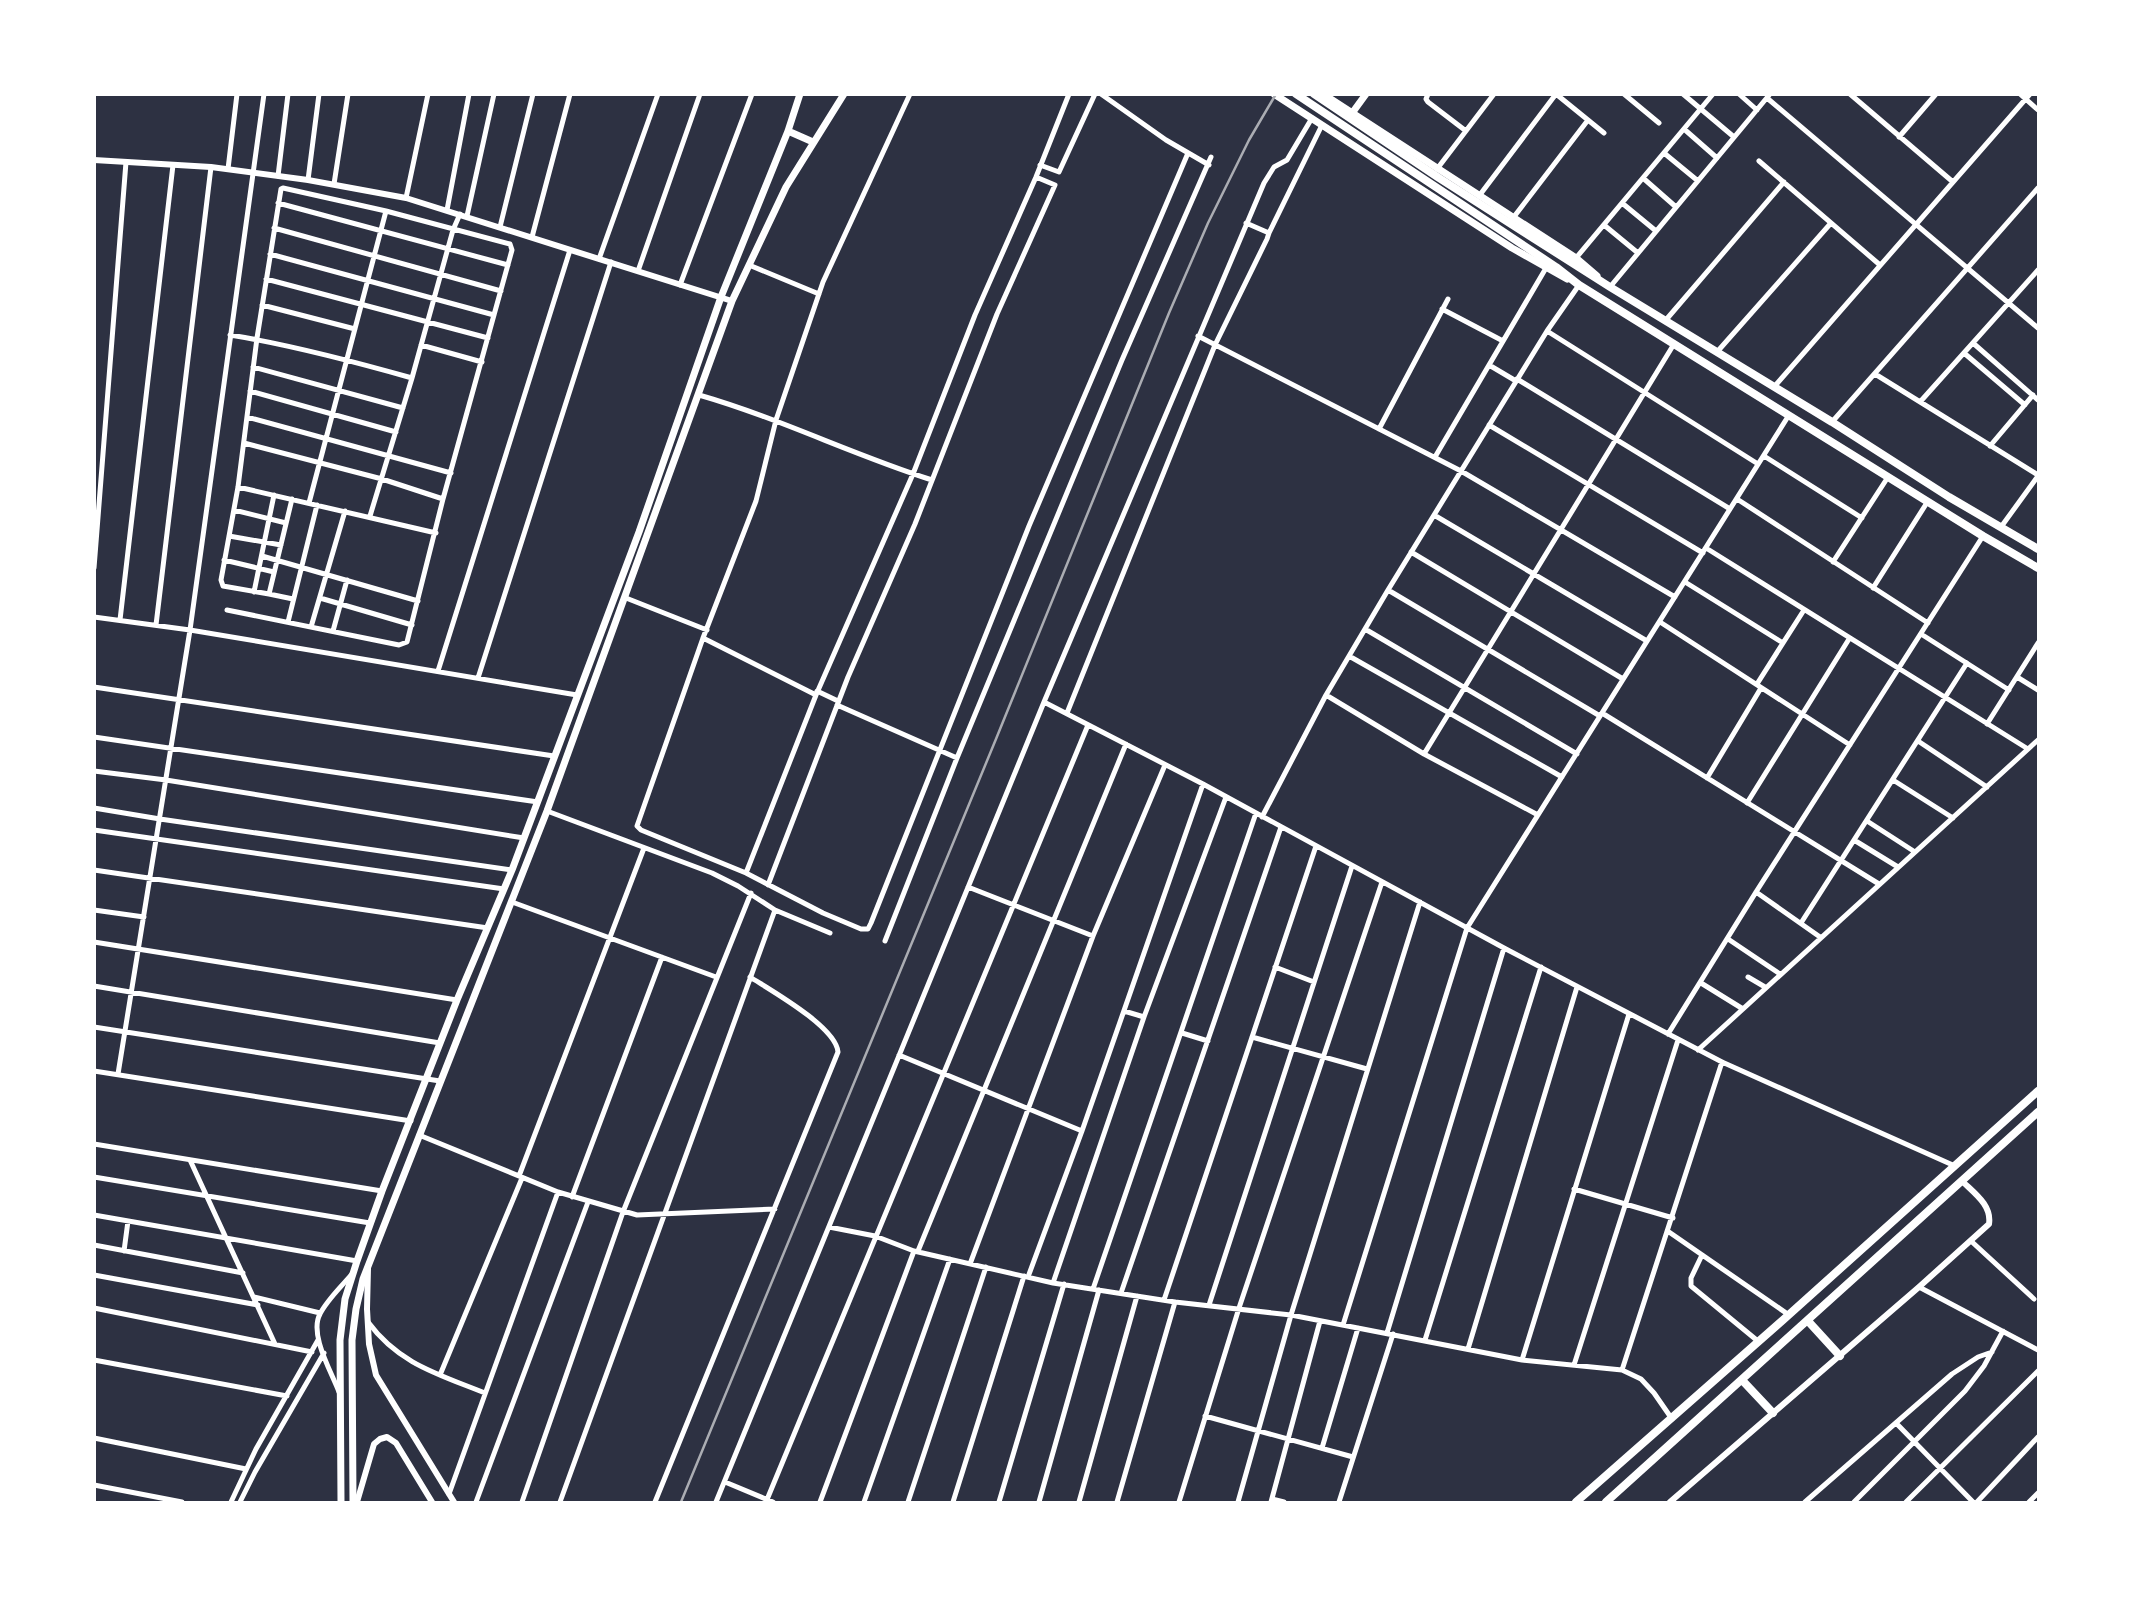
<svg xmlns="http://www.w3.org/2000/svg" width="2133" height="1597" viewBox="0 0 2133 1597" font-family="'Open Sans',sans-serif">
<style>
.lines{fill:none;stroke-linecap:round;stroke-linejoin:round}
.minor{stroke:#fff;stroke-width:5}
.tertiary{stroke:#fff;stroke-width:6}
.secondary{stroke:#fff;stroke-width:7}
.primary{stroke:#fff;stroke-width:8}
.rail{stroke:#abadb3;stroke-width:2.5}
</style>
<rect width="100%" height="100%" fill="#2d3142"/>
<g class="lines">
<path class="minor" d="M910 94 823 282 776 420 756 501 703 638 637 826 641 830 746 873 823 913 861 929H868L871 923 1029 526 1188 153
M1101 94 1166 140 1209 165
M1428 94 1426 99 1428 102 1466 131
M1556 94 1604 133
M1624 94 1659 123
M1683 94 1734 137
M1739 94 1757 110
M1850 94 1953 182
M2020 94 2038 110
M1767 98 2038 328
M1684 129 1717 158
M1899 137 1936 94
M1664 153 1698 181
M1759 161 1880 265
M1040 165 1059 172 1095 94
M228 169 237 94
M1437 169 1494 94
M278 176 288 94
M1643 178 1676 207
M308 180 319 94
M334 184 348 94
M1479 196 1556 94
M406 198 428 94
M278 203 508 265
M1622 203 1656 231
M447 210 469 94
M467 216 494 94
M1513 218 1588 120
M1604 225 1638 253
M500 227 533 94
M274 228 501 291
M1269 233 1322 125
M532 237 570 94
M270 254 494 315
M1576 258 1713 94
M599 259 658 94
M749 265 819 294
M638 271 700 94
M266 279 488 338
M680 285 752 94
M1610 287 1770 94
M262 305 355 329
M1442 309 1503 341
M1665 321 1784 182
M1547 331 1758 464
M230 335C292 345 352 361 412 378
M1198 336 1461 471 1675 597
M1973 343 2038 400
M421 345 482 362
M1717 352 1831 223
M1964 353 2025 405
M1489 365 1516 381
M253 367 403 408
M1875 374 2038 475
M1517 379 1730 509
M1774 387 2030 94
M250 391 396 432
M699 395C779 418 853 455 932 480
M1920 402 2038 270
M247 417 451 473
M1832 422 2038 188
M1489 425 1703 553
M1379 429 1448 299
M244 443 382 479 443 499
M1990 446 2033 395
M1764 456 1862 518
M1435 457 1546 268
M238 487 436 533
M1737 499 1928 623
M309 503 386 211
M234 510 286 523
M1434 515 1647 641
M370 516 412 378 453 230 460 214
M2001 527 2038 476
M229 536 281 545
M1706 548 2028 749
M1411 552 1623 679
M262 556 418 601
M224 560 274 572
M1833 562 1888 477
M94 568 126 162
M1685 582 1783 643
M1873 588 1928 501
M1388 590 1600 716
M254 592 274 495
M269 594 293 599
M320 598 412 625
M626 598 707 630
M227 610 399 645 407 642 443 499 512 250 510 244 386 211 283 188 281 189 257 338 238 487 221 580 223 586 269 594 292 499
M94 617 190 630 577 695
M120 620 173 165
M288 622 317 505
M1660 622 1850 745
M156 625 211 167
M311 627 345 511
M1365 629 1577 754
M333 631 347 580
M1921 634 2009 690
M703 638 816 695
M1349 656 1562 777
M438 671 570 250
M2017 677 2038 690
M478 678 611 262
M1757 684 1804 610
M94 687 554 756
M817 691 838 701
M1326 695 1424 754 1538 815
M1044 702 1203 784 1504 948 1722 1062 1955 1166
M837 705 957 758
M1067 713 1215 345 1267 239 1269 233 1246 223
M1602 713 1879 884
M1987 724 2038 643
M94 737 538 802
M1918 741 1987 787
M1424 754 1674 344
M94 771 166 780 524 838
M1707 778 1761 688
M1893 780 1953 818
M1747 803 1849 639
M94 808 160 819 512 870
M547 811 712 873 738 886 775 910 830 933
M1262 817 1326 695 1388 590 1547 331 1579 285
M1867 821 1915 852
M94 830 504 889
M1854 840 1898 867
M94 870 488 928
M746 873 816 695 913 474 975 315 1036 177 1069 94
M768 885 848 677 915 524 997 314 1055 185 1036 177
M968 887 1093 936
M1756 892 1820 937
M512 902 716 977
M94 910 144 917
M1801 923 1967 663
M1728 939 1780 974
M885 941 957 758 1122 360 1211 157
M94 942 457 1000
M1275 967 1314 982
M1748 977 1765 987
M1701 983 1743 1009
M94 986 440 1043
M1124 1011 1144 1017
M94 1027 440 1081
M1182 1033 1208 1041
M1668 1034 1756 892 1983 536
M1252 1037 1367 1069
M1698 1050 2038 740
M899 1055 1082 1131
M94 1071 411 1121
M118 1074 190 630 264 94
M419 1135 558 1192 637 1215 775 1209
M94 1144 382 1191
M190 1160 275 1344
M519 1176 644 848
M94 1177 370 1223
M1574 1189 1673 1218
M572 1197 662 957
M94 1215 357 1261
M829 1227 875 1236 914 1251 1053 1283 1175 1302 1291 1315 1522 1360 1622 1370 1641 1379 1654 1393 1672 1419
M1669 1232 1789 1315
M1971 1241 2034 1299
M94 1245 243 1273
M124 1251 128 1221
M918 1251 1126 744
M1702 1255 1691 1278V1286L1759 1342
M970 1264 1093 936 1165 765
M94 1275 258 1305
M1028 1277 1082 1131 1203 784
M1053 1283 1144 1017 1226 797
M1919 1287 2038 1350
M1093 1289 1256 813
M1121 1293 1281 827
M254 1297 320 1313
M1164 1300 1316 846
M1209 1305 1352 866
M94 1308 312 1352
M368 1322C399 1364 438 1374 485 1393
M1343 1325 1467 928 1789 415
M1387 1333 1504 948
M1425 1340 1541 967
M1468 1349 1577 987
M94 1360 287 1396
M1522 1360 1629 1014
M1574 1365 1678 1040
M1622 1370 1722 1062
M440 1375 522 1178
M339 1392C331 1371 309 1334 320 1314 327 1300 341 1287 351 1275
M1205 1416 1353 1457
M1896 1423 1973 1502
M94 1438 246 1469
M1322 1448 1358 1328
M725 1482 773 1502
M94 1485 182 1502
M449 1494 558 1192
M1272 1499 1284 1502
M231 1502 256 1449 318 1340
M240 1502 255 1472 324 1353
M476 1502 588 1202
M522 1502 623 1212 751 893
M560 1502 775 910
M655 1502 838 1052C836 1027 772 991 750 977
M716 1502 1044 702 1264 183 1274 167 1287 160 1312 118
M766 1502 1088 725
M820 1502 914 1251
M864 1502 950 1259
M908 1502 986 1267
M953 1502 1024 1276
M999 1502 1064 1284
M1039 1502 1099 1290
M1079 1502 1137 1296
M1117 1502 1175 1302
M1179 1502 1239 1308 1382 882
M1238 1502 1291 1315 1420 902
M1271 1502 1320 1321
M1339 1502 1393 1334
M1805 1502 1952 1374 1978 1357 1992 1352
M1854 1502 1965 1391 1984 1366 2003 1331
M1906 1502 2038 1371
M1977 1502 2038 1437
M2029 1502 2038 1493"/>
<path class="tertiary" d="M94 160 211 167 308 180 406 198 732 301
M368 1268 367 1309 369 1344 376 1375 454 1502
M357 1502 374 1444 380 1439 387 1437 396 1443 432 1502
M1670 1502 1919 1287 1989 1224C1992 1205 1974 1193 1962 1181"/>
<path class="secondary" d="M1274 94 1512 248 1567 279
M1323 94 1576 258 1597 276
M1350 116 1366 94
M788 131 813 142
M341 1502 340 1340 345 1299 357 1261 382 1191 457 1000 512 870 639 532 721 297 788 131 800 94
M353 1502 352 1340 356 1309 363 1279 547 811 732 301 786 187 844 94"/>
<path class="primary" d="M1296 94 1556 267 1579 285 1983 536 2038 568
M1314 94 1439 178 1610 287 1832 422 1949 497 2038 549
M1808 1321 1840 1356
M1742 1380 1773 1413
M1576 1502 1783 1320 2038 1091
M1606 1502 2038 1112"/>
<path class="rail" d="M681 1502 996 739 1169 313 1208 223 1249 140 1276 94"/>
</g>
<rect width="2133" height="1597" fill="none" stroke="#ffffff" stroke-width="192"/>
</svg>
